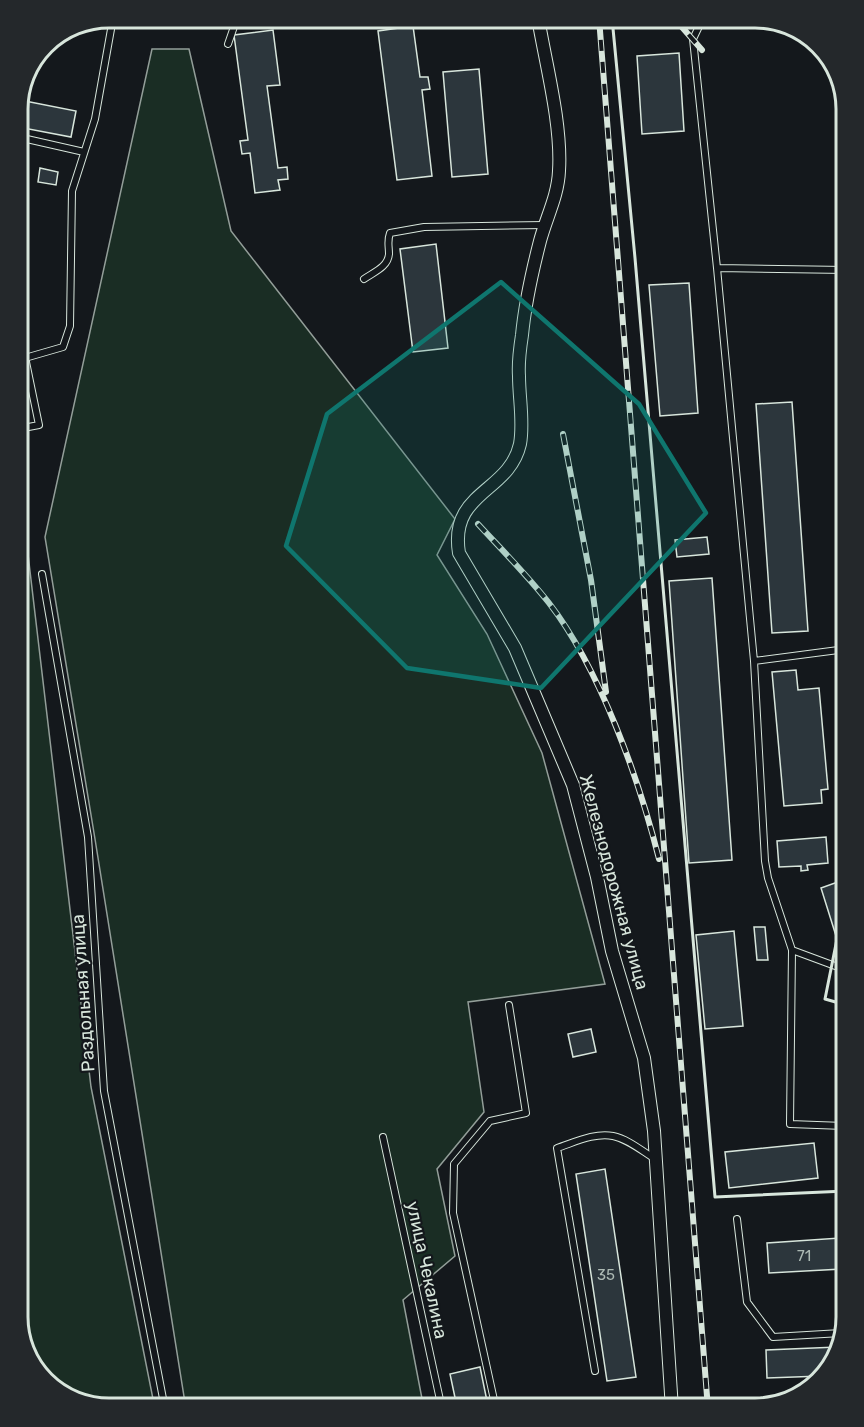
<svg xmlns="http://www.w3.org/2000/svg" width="864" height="1427" viewBox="0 0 864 1427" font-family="Rubik,sans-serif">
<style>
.green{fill:#1a2d24;stroke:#939e99;stroke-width:1.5}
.building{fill:#2c363c;stroke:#d8e6dc;stroke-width:1.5}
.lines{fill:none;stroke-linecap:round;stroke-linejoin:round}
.lane-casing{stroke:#d8e6dc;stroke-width:8}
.street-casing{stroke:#d8e6dc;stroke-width:14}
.lane{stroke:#14181c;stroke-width:6}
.street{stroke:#14181c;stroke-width:12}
.rail-casing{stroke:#d8e6dc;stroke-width:6}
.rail{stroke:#14181c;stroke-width:4;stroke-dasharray:11;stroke-linecap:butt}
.wall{stroke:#d8e6dc;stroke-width:3}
.marked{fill:#0f766e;fill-opacity:0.2;stroke:#0f766e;stroke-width:4.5;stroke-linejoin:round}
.labels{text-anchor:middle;stroke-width:4.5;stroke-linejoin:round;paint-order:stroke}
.number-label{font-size:15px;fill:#adbab4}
.street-label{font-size:18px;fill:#d8e6dc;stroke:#14181c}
.rim{fill:none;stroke:#d8e6dc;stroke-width:3}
</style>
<rect width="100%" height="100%" fill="#14181c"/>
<path class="green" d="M152 49H189L231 231 455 519 437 555 487 634 542 753 605 984 468 1002 484 1112 437 1169 455 1256 403 1300 424 1409H186L95 839 45 537Z
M18 529H25L91 1087 155 1409H104L59 1394 28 1358 18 1318Z"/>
<path class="building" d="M314 18H337L338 25 315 28Z
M413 26 420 77H428L430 89 422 90 432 176 397 180 378 31Z
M273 30 280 85 267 86 278 168 287 167 288 179 278 180 280 190 255 193 250 153 242 154 240 141 248 140 234 35Z
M679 53 684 131 642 134 637 56Z
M479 69 488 174 452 177 443 72Z
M20 100 76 111 71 137 18 127V104Z
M40 168 58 172 56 185 38 182Z
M838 242H846V263H837Z
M436 244 448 348 413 352 400 249Z
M689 283 698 413 660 416 649 285Z
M792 402 808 631 772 633 756 404Z
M707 537 709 554 677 557 675 540Z
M712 578 732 860 689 863 669 581Z
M796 670 798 690 819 688 828 789 821 790 822 803 784 806 772 672Z
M837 688H846V778H845Z
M826 837 828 863 807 865 808 870 801 871V866L779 867 777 841Z
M846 879V936L837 939 821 888Z
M754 927H765L768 960H757Z
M734 931 743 1026 705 1029 696 935Z
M591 1029 596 1052 573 1057 568 1034Z
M814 1143 818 1178 729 1188 725 1152Z
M605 1169 636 1377 607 1381 576 1174Z
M840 1238 842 1269 769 1273 767 1243Z
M837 1347 831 1368 822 1376 767 1378 766 1350Z
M480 1367 487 1401 457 1407 450 1374Z"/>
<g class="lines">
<defs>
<path id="lane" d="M703 18 693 39 717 268 754 661 765 861 768 878 792 950 790 1124 844 1126 842 1046
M228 44 237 18
M18 137 84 152
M717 268 846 270
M364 279C374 272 388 267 389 254 389 246 387 241 390 233L424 227 545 225
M18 360 63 347 70 326 72 191 95 119 113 18
M18 429 39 425 25 357
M42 574 88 837 104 1091 165 1409
M754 661 846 649
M792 950 846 970
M383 1137 442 1409
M737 1219 747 1302 773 1337 841 1333
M595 1371 557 1148C573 1143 595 1132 613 1136 628 1139 642 1151 655 1159
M496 1409 453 1213 454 1164 490 1121 526 1113 509 1005"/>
<path id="street" d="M538 18C546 65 562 125 559 171 558 196 546 218 540 241 532 272 525 304 522 335 520 348 518 362 519 376 519 398 524 422 520 444 509 493 449 491 459 553L515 648 573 785 597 877 612 951 644 1058 654 1131 672 1409"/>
</defs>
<use href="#lane" class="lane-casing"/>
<use href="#street" class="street-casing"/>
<use href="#lane" class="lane"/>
<use href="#street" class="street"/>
<defs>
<path id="rail" d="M599 18 708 1409
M674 18 702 50
M563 434 591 580 606 692
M478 524C502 550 527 575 549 603 600 669 639 779 659 859"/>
</defs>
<use href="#rail" class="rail-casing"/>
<use href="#rail" class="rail"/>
<path class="wall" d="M612 18 635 258 715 1197 846 1191
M840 938 837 939 825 999 846 1005"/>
</g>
<path class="marked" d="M501 282 639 404 706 513 541 688 407 668 286 546 327 414Z"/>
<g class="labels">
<g class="number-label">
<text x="804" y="1261">71</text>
<text x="606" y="1280">35</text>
</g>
<g class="street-label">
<text transform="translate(614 882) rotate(75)" y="6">Железнодорожная улица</text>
<text transform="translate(83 993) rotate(-94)" y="6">Раздольная улица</text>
<text transform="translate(427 1270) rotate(78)" y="6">улица Чекалина</text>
</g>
</g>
<path d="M0 0H864V1427H0ZM109 28H755A81 81 0 0 1 836 109V1317A81 81 0 0 1 755 1398H109A81 81 0 0 1 28 1317V109A81 81 0 0 1 109 28Z" fill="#24282b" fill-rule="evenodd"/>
<path class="rim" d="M109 28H755A81 81 0 0 1 836 109V1317A81 81 0 0 1 755 1398H109A81 81 0 0 1 28 1317V109A81 81 0 0 1 109 28Z"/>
</svg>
